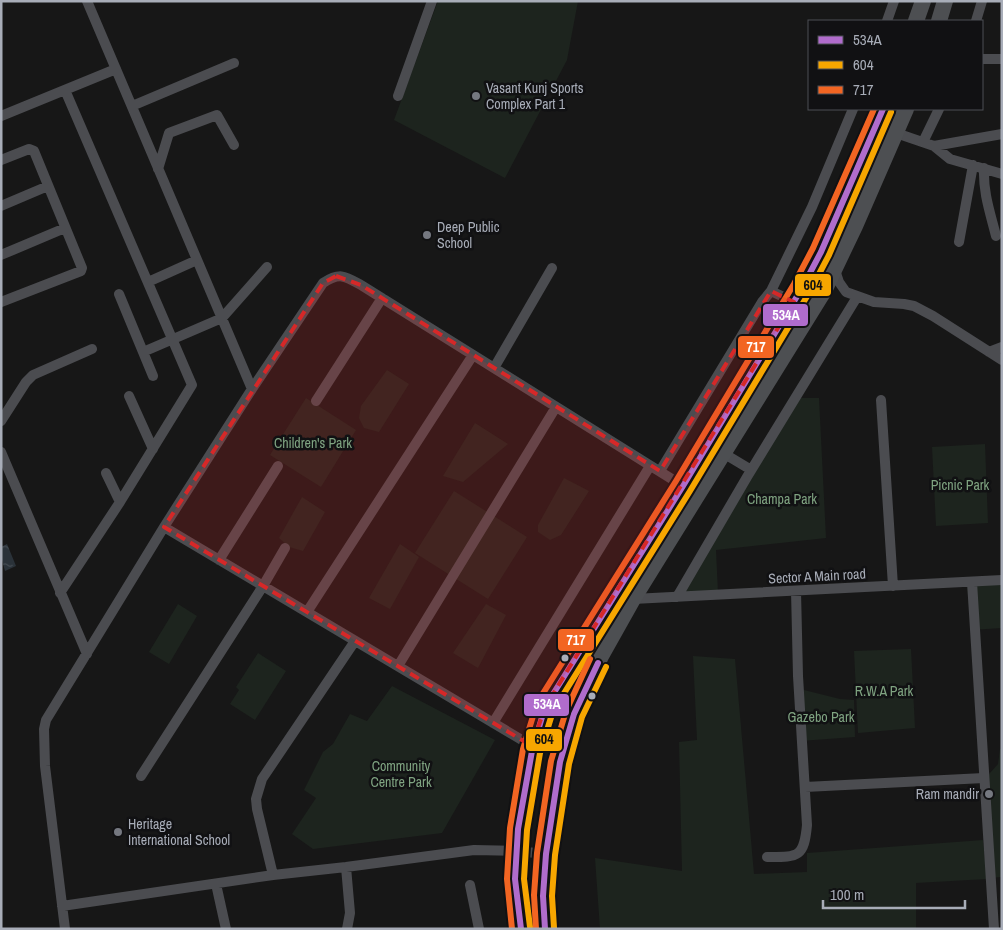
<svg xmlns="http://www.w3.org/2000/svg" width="1003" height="930" viewBox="0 0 1003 930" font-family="'Archivo Narrow',sans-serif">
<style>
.green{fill:#1d241e}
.water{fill:url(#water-ripples)}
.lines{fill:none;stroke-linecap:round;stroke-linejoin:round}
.minor{stroke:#4b4c50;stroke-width:10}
.primary{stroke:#4d4f52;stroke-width:16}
.bus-1-casing{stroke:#111113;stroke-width:10}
.bus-2-casing{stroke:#111113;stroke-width:10}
.bus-3-casing{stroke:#111113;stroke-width:10}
.bus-1{stroke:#b06ccc;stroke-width:6}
.bus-2{stroke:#f7a600;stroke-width:6}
.bus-3{stroke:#f26522;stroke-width:6}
.marked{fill:#d62828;fill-opacity:0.2;stroke:#d62828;stroke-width:4;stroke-dasharray:10 6;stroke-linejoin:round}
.poi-dot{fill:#757880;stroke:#111113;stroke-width:2}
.bus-dot{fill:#a8adb8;stroke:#111113;stroke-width:2}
.labels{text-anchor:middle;stroke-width:5;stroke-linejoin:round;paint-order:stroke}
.poi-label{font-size:14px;fill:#a8adb8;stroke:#111113;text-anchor:start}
.park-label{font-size:14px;fill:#7fa381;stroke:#111113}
.street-label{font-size:14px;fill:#a8adb8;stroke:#111113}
.line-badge{stroke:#111113;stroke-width:2}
.badge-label{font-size:14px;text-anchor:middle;font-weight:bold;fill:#fff}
.pale-badge-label{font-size:14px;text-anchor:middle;font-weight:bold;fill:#111}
</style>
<defs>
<pattern id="water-ripples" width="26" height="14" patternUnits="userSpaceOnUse" patternTransform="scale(1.25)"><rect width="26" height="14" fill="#2a3239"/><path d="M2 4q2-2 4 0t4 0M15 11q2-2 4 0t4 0" fill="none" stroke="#464d54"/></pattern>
</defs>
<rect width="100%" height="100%" fill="#171717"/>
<path class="green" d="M438 1H578L567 60 505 178 394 120Z
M387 370 409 384 379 432 364 428 359 418 361 406Z
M306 398 356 430 321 487 270 455Z
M792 398H819L826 538 716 550 718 593 675 596Z
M475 423 508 444 463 482 443 476Z
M985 444 988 523 936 526 932 447Z
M564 478 589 491 561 535 550 540 538 532V525Z
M454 491 527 537 488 599 415 553Z
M302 497 325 512 303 551 289 547 279 538Z
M400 544 419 557 390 609 369 598Z
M1002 583V628L971 630 967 585Z
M178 604 197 616 169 664 149 652Z
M486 604 506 615 478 668 453 653Z
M911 649 915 728 858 733 854 651Z
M258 653 286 671 255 720 230 704 239 690 236 687Z
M693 656 735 659 754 874 807 872V853L983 840 987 879 916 883V929H600L595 858 682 871 679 742 697 740Z
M392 686 495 740 442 833 313 849 292 834 316 798 304 790 323 752 333 744 350 714 367 721Z
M796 688 840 699 854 700 855 737 800 741Z
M1000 749H1002V877L988 878 982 782 998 764Z"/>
<path class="water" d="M7 544 16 566 5 571 1 556V547Z"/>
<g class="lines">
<path class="minor" d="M87 1 252 389
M887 21 894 1
M976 21 982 1
M982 59H1002
M398 96 432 1
M132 106 234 63
M1 116 116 69
M896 133 934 146 950 159 1002 174
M923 142 939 109
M934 146 1002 134
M1 160 29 149 34 151 82 268 81 271 1 302
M984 168C983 193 990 212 996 236
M158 169 169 133 217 115 234 145
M1 206 48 186
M959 242 973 165
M1 255 65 228
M835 270 839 282 846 292 874 302 904 304 914 306 933 316 1002 360
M148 282 197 260
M771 291 794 302
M119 294 153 376
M143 352 222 318 267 267
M989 352 1002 347
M494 368 552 268
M129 396 153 449
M881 400 893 586
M316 401 382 298
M1 421 26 382 33 375 92 349
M1 452 87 654
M723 453 748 468
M660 471 762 302 771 291 812 207 853 109
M106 473 120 502
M164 527 532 746
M219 560 278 466
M972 582 994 929
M60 593 120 502 192 385 65 90
M677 597 747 477 857 297
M633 599 1002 580
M307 612 473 355
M398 666 556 407
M493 723 650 466
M141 776 263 586 285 548
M805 787 984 778
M767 857C798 857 804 858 807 825L798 676 796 591
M346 867 350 913 347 929
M273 875 257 809 256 799 262 779 355 641
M216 884 226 929
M470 885 479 929
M62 906 273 875 346 867 474 850 516 851 546 854
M65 929 45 766 44 729 46 720 164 527 252 389 323 283C340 272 345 276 361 285L683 486"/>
<path class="primary" d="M916 21 923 1
M939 21 945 1
M521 929C511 884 516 840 523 796 529 763 533 738 545 707L683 486 802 288 821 252 883 109
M545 929 543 896 552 810 560 762 574 714 601 656 633 599 824 291 855 226 906 109"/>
<defs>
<path id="bus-1" d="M521 929 515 879 518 829 532 751 545 707 683 486 802 288 821 252 883 109
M545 929 543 896 546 854 560 762 574 714 598 663"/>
<path id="bus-2" d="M530 927 524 879 527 830 540 753 553 711 690 491 809 293 829 255 891 112
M554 928 552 896 555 855 569 764 582 717 606 667"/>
<path id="bus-3" d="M512 929 507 879 510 828 523 749 537 703 676 481 794 284 813 248 874 109
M536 929 534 895 537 853 551 761 566 711 590 659"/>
</defs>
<use href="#bus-1" class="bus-1-casing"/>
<use href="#bus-2" class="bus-2-casing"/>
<use href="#bus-3" class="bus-3-casing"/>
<use href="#bus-1" class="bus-1"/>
<use href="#bus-2" class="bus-2"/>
<use href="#bus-3" class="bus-3"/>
</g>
<path class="marked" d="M336 276 361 285 660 471 771 291 794 302 545 707 532 746 164 527 323 283Z"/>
<g class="poi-dot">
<circle cx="476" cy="96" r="5"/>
<circle cx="427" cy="235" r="5"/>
<circle cx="989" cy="794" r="5"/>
<circle cx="118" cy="832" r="5"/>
</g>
<g class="bus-dot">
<circle cx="565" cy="658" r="4.5"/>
<circle cx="592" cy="696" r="4.5"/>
</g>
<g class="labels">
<g class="poi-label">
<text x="486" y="93">Vasant Kunj Sports<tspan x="486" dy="16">Complex Part 1</tspan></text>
<text x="437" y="232">Deep Public<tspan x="437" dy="16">School</tspan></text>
<text x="979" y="799" text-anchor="end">Ram mandir</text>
<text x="128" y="829">Heritage<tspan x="128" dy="16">International School</tspan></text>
</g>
<g class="park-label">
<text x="313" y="448">Children's Park</text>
<text x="960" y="490">Picnic Park</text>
<text x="782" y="504">Champa Park</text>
<text x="884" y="696">R.W.A Park</text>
<text x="821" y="722">Gazebo Park</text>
<text x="401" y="771">Community<tspan x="401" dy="16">Centre Park</tspan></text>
</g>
<g class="street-label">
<text transform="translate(817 576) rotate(-3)" y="5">Sector A Main road</text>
</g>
</g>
<g class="line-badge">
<rect x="794" y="273" width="38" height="24" rx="5" fill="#f7a600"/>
<rect x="762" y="303" width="47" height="24" rx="5" fill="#b06ccc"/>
<rect x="737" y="335" width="38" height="24" rx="5" fill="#f26522"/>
<rect x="557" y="628" width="38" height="24" rx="5" fill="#f26522"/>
<rect x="523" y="693" width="47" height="24" rx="5" fill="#b06ccc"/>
<rect x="525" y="728" width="38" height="24" rx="5" fill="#f7a600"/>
</g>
<g class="badge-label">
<text x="786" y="320">534A</text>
<text x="756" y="352">717</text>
<text x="576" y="645">717</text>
<text x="547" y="709">534A</text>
</g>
<g class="pale-badge-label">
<text x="813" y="290">604</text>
<text x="544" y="744">604</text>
</g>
<rect width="1003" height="930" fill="none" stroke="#a8adb8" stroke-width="5"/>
<rect x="808" y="20" width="175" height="90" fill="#111113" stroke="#4d4f55"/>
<rect x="818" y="36" width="25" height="8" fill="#b06ccc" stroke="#4d4f55"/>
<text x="853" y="45" font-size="15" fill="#a8adb8">534A</text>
<rect x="818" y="61" width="25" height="8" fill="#f7a600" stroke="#4d4f55"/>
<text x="853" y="70" font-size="15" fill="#a8adb8">604</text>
<rect x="818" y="86" width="25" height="8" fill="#f26522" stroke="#4d4f55"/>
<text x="853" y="95" font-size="15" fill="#a8adb8">717</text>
<path d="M823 900v8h142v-8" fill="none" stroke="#a8adb8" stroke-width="2.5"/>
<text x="830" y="900" font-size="15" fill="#a8adb8" stroke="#111113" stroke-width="4" paint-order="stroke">100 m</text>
</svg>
